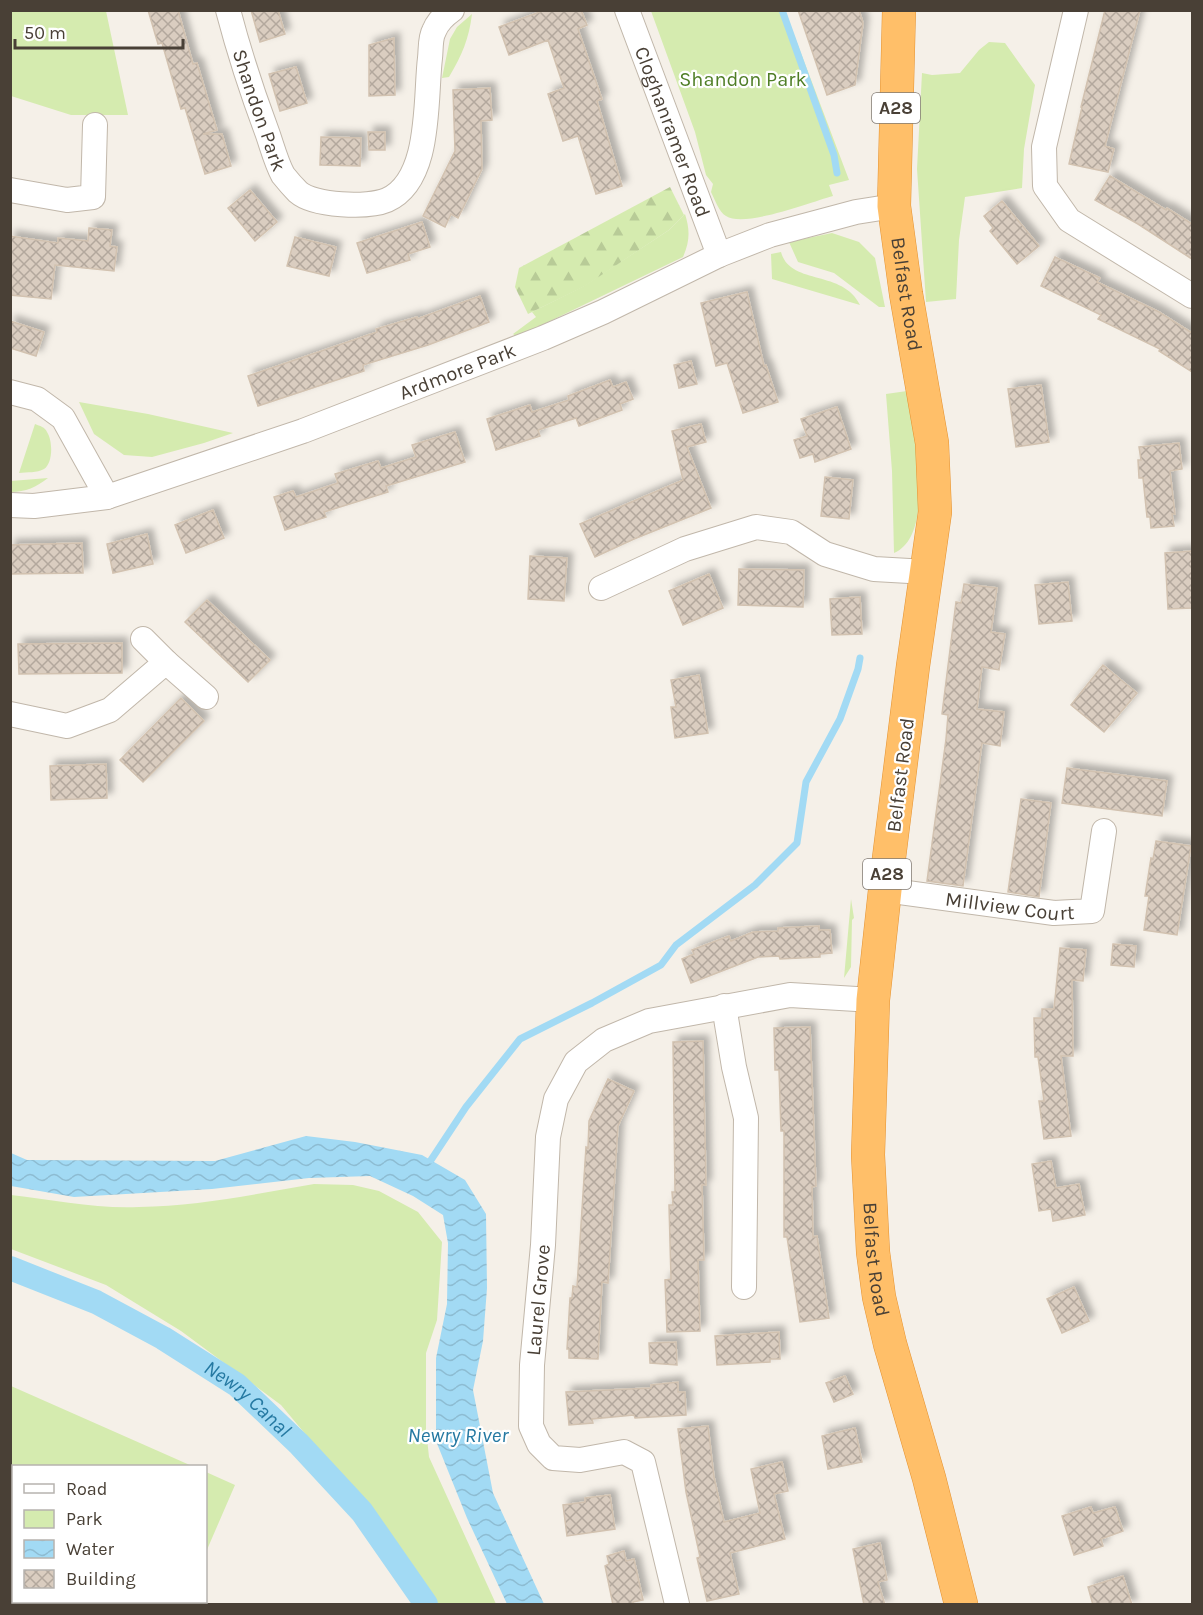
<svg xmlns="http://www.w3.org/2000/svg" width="1203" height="1615" viewBox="0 0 1203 1615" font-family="Karla,sans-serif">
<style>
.green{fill:#d5ebaf}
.forest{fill:url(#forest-firs)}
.water{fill:url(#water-waves)}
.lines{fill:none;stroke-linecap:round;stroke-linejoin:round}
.stream{stroke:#a2daf4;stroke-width:7}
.canal{stroke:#a2daf4;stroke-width:24}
.building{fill:url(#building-cross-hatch);stroke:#d2c2b0;stroke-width:1.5;filter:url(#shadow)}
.minor-casing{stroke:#c1b7aa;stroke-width:26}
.highway-casing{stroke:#e59332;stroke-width:34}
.minor{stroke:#fff;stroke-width:24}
.highway{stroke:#ffbf69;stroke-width:33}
.labels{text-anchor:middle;stroke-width:4.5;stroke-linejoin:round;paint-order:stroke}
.shield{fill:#fff;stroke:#807972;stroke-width:1.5}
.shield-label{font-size:18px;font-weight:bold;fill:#494036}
.park-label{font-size:20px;fill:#4f7e26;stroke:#fff}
.street-label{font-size:20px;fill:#494036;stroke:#fff}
.water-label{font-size:21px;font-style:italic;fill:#2579a2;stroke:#fff}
</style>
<defs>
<pattern id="forest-firs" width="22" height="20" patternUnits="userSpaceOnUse" patternTransform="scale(1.5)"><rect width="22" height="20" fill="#d5ebaf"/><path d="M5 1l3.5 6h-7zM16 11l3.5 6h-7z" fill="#b8cb97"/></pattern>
<pattern id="water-waves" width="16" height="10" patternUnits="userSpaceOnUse" patternTransform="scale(1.5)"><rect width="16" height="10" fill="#a2daf4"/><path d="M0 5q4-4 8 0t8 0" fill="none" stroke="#8dbcd2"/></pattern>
<pattern id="building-cross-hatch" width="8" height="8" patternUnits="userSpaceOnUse" patternTransform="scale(1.5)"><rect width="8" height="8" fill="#dacdc0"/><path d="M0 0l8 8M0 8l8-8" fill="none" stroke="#b3a89d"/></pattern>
<filter id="shadow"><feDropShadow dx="5.5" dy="-5.5" stdDeviation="3" flood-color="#0004"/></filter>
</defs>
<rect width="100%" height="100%" fill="#f5f0e8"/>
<path class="green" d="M11 11H106L128 115H71L11 96Z
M651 11H785L849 180 829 185 833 196C811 202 745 228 726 216 719 212 715 200 711 192L713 184 706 175 695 132Z
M472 14C469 39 462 55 449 77L442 78 450 39 457 27Z
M989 42 1005 43 1035 85 1024 149 1022 188 965 197 959 240 956 299 926 302 917 169 922 73 932 75 960 73 979 50Z
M685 214C690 230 690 241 683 257L517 337 513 334 536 317 532 312 584 286 669 230Z
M832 233 859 242 875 258 885 307H879L834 273 798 262 789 242Z
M781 252C790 286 843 269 860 305L772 279 771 254Z
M907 391C914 427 937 535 894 553L892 471 886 394Z
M79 402 148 414 233 433 204 443 152 457 124 455 94 434Z
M35 424C40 426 45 427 47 432 53 441 53 463 44 469 37 473 27 472 19 473Z
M48 478C36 487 26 492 11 492V481Z
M851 899 854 918 852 920 851 967 844 978Z
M314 1184 353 1185 379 1191 418 1212 442 1242 437 1320 426 1353V1429L429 1457 496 1604H431L390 1535 281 1405 181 1331 106 1285 11 1249V1195C53 1200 97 1209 139 1207 198 1206 256 1194 314 1184Z
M11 1386 192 1466H14V1602H184L182 1604H11Z
M206 1472 235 1485 206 1552Z"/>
<path class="forest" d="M670 187 684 215 669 230 585 286 528 314 515 287 519 268Z"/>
<path class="water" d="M306 1136 355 1142 422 1155 465 1180 486 1214 487 1288 483 1341 473 1390 493 1493 544 1604H507L467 1518 436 1441V1358L447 1304 448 1243 443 1215 413 1196 370 1176 309 1178 212 1189 74 1197 11 1186V1153L27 1160 215 1161Z"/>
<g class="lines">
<path class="stream" d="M782 10 834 155 837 173
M431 1160 466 1107 520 1039 592 1003 661 965 676 945 755 885 797 843 806 782 840 719 858 669 860 658"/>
<path class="canal" id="s1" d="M10 1268 96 1302 163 1338 237 1385 299 1444 362 1512 426 1604"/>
</g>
<path class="building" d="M148 10H178L193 64 197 63 217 130 203 134H222L231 166 205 174 185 108 181 109 162 43 158 44Z
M251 10H278L285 34 260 42Z
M545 10H581L587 25 578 29 602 99 597 101 622 186 596 194 578 136 563 141 548 94 564 88 548 40 509 55 499 27Z
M798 10H859L863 23 855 85 827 95Z
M1105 10H1140L1105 146 1114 149 1108 172 1069 164 1082 107H1081Z
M394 38 395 95 369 96V45Z
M296 67 307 103 280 111 269 74Z
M490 88 492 120 481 121 482 169 458 218 451 214 445 227 423 216 455 151 453 90Z
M368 132H385V150H369Z
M321 137 361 138 360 166 320 165Z
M1110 176 1166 210 1167 208 1192 224V259L1138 224 1095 200Z
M250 190 277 222 255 241 228 208Z
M1002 201 1039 246 1017 264 990 231 993 228 984 216Z
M422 222 430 247 408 254 410 260 367 273 357 243Z
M89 228 112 230 110 246 117 247 114 271 55 265 51 299 10 295V236L58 243V238L88 241Z
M295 237 336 247 329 276 287 266Z
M1055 257 1100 278 1097 282 1159 312 1192 333V372L1159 351 1160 349 1098 319 1101 315 1041 286Z
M747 292 764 366 766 365 778 402 743 413 727 363 716 366 701 303Z
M480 296 489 322 428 345 363 365 364 371 258 406 248 376 377 332 376 329 417 317V319Z
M10 321 44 332 36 356 10 348Z
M691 361 697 384 679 388 674 365Z
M610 380 613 387 626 382 633 399 620 404 622 410 579 426 576 418 538 430 540 436 496 450 487 419 530 405 532 412 569 400 568 396Z
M1041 385 1049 442 1016 447 1008 389Z
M837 407 851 449 815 462 813 454 800 458 794 440 807 436 801 419Z
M701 424 706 442 687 447 711 508 634 539 595 557 580 524 683 480 672 431Z
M455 432 465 462 386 486 388 492 324 512 326 517 285 530 274 497 293 491 296 497 338 483 335 474 378 461 381 468 416 457 412 445Z
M1179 443 1182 469 1170 471 1175 514H1172L1174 526 1151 528 1150 517H1147L1143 478H1139L1138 460H1141L1139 447Z
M825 477 853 480 849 519 821 516Z
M213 510 224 538 186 553 175 525Z
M147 534 153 564 113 573 107 544Z
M82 543 83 573 10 574V545Z
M1192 551V608L1168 609 1165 553Z
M530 556 567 558 564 601 528 599Z
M739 569 804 570 803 607 738 605Z
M709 574 723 608 683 625 669 591Z
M1068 582 1072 621 1039 624 1035 585Z
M964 584 997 588 991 632 1005 634 999 670 982 667 977 709 1004 712 1000 746 982 743 963 886 927 881 946 739 948 715 942 714 956 602 961 603Z
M860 597 862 634 832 635 830 599Z
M207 600 270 660 248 682 185 622Z
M122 643V673L19 674 18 644Z
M1103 665 1137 693 1104 732 1071 705Z
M699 675 708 733 675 738 671 707H676L671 680Z
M181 698 204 721 143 782 120 760Z
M106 764 107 798 51 800 50 766Z
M1067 768 1167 781 1162 816 1062 803Z
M1021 799 1051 803 1039 897 1008 892Z
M1156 841 1191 846 1177 935 1144 930 1149 896H1145L1151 858 1153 859Z
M819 926V930H830L832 953 820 954V957L780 959 779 956 758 957 691 983 682 959 694 954 692 950 729 936 731 941 753 932 778 931V928Z
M1113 944 1136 946 1134 967 1111 965Z
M1060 948 1086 950 1083 981 1072 980 1073 1056H1061L1071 1136 1044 1139 1039 1101H1044L1038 1057H1035L1034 1018H1042V1009H1054Z
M810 1027 816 1186 812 1187 813 1237 817 1236 829 1318 800 1322 787 1237H784V1131H781L779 1070H775L774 1028Z
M703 1041 706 1185H702L704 1260H698L700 1331 667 1332 665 1280 671 1279 669 1205H673L672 1192H675L673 1042Z
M608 1079 634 1091 618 1126 608 1283 602 1282 598 1359 569 1358V1349H567L570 1298H572L573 1286 577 1287 586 1147 588 1148 589 1121Z
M1051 1161 1056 1188 1079 1184 1085 1215 1053 1221 1051 1209 1039 1211 1032 1164Z
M1074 1287 1089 1321 1062 1333 1047 1299Z
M779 1332 780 1359H770V1362L717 1365 715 1336Z
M676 1342 677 1365 650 1363 649 1343Z
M845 1376 853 1394 834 1402 826 1383Z
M678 1382V1392H685L686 1415 635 1418 634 1415 592 1419 593 1423 569 1425 566 1392 651 1388V1385Z
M708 1426 714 1477 724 1522 760 1513 751 1469 782 1462 788 1491 774 1494 785 1539 730 1553 739 1594 707 1601 697 1558 700 1557 686 1492 678 1429Z
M855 1428 862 1462 828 1469 822 1436Z
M610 1495 615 1529 567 1536 563 1505 585 1502V1498Z
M1091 1507 1093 1513 1115 1507 1123 1531 1101 1539 1103 1546 1074 1555 1062 1516Z
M880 1543 887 1580 878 1582 885 1605H864L853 1549Z
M624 1551 626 1561 634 1559 643 1600 633 1602V1605H613L605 1566 609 1564 607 1556Z
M1123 1576 1132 1605H1093L1088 1587Z"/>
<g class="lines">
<defs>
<g id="minor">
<path id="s2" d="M228 10C239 52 252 92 267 132 272 146 276 162 283 175 287 180 293 187 298 192 314 206 368 208 387 200 432 180 425 98 430 58 431 50 430 38 434 31 437 23 445 15 452 10"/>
<path id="s3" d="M627 10 719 255"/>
<path d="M1076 10 1044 147 1045 186 1069 220 1192 296"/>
<path d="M10 190 67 200 93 197 95 125"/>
<path d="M10 392 37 399 63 418 107 497"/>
<path id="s4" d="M10 505 34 506 107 497 303 431 543 338 603 312 719 255 770 235 856 212 894 206"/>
<path d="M601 588 685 549 756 527 791 532 825 554 874 569 927 572"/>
<path d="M143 639 166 662"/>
<path d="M10 714 67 726 110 710 166 662 206 697"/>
<path id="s5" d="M885 890 1054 913 1092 911 1104 831"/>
<path d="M724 1006 734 1067 746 1118 744 1287"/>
<path id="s6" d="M677 1604 643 1462 624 1452 580 1460 553 1458 539 1444 531 1426 532 1365 543 1245 548 1137 556 1099 576 1062 604 1040 649 1021 790 995 873 1000"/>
</g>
<g id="highway">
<path id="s7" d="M899 10 894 206 906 294 932 443 935 512 913 666 885 890 873 1000 868 1155 873 1252 879 1297 890 1344 929 1478 961 1604"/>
</g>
</defs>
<use href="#minor" class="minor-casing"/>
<use href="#highway" class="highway-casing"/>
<use href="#minor" class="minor"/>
<use href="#highway" class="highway"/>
</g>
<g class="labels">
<g class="shield">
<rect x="872" y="93" width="48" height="30" rx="4.5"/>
<rect x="863" y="859" width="48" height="30" rx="4.5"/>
</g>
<g class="shield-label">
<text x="896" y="114">A28</text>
<text x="887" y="880">A28</text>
</g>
<g class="park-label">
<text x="743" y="86">Shandon Park</text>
</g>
<g class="street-label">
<text dy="7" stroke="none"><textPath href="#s2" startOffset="105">Shandon Park</textPath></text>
<text dy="7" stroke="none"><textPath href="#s3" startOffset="130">Cloghanramer Road</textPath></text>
<text dy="7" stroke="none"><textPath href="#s7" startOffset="285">Belfast Road</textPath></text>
<text dy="7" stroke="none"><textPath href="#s4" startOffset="470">Ardmore Park</textPath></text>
<text transform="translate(900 775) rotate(-83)" y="7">Belfast Road</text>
<text dy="7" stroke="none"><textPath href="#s5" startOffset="126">Millview Court</textPath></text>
<text dy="7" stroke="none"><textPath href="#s7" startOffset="1257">Belfast Road</textPath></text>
<text dy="7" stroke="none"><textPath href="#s6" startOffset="405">Laurel Grove</textPath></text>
</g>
<g class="water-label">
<text dy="7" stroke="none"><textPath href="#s1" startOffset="273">Newry Canal</textPath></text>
<text x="458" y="1442">Newry River</text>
</g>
</g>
<rect width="1203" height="1615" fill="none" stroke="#494036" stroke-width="24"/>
<rect x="12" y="1465" width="195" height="138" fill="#ffffff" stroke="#b6b3af" stroke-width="1.5"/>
<rect x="24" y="1484" width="30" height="9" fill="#ffffff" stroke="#b6b3af" stroke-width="1.5"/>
<text x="66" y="1495" font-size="18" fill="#494036">Road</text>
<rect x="24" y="1510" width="30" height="18" fill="#d5ebaf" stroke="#b6b3af" stroke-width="1.5"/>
<text x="66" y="1525" font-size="18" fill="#494036">Park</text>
<rect x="24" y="1540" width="30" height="18" fill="url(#water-waves)" stroke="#b6b3af" stroke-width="1.5"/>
<text x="66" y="1555" font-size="18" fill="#494036">Water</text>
<rect x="24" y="1570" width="30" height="18" fill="url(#building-cross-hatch)" stroke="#b6b3af" stroke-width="1.5"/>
<text x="66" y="1585" font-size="18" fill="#494036">Building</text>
<path d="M15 39v9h168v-9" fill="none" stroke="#494036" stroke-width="3"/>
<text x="24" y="39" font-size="18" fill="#494036" stroke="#ffffff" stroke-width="4.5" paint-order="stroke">50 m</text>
</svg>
